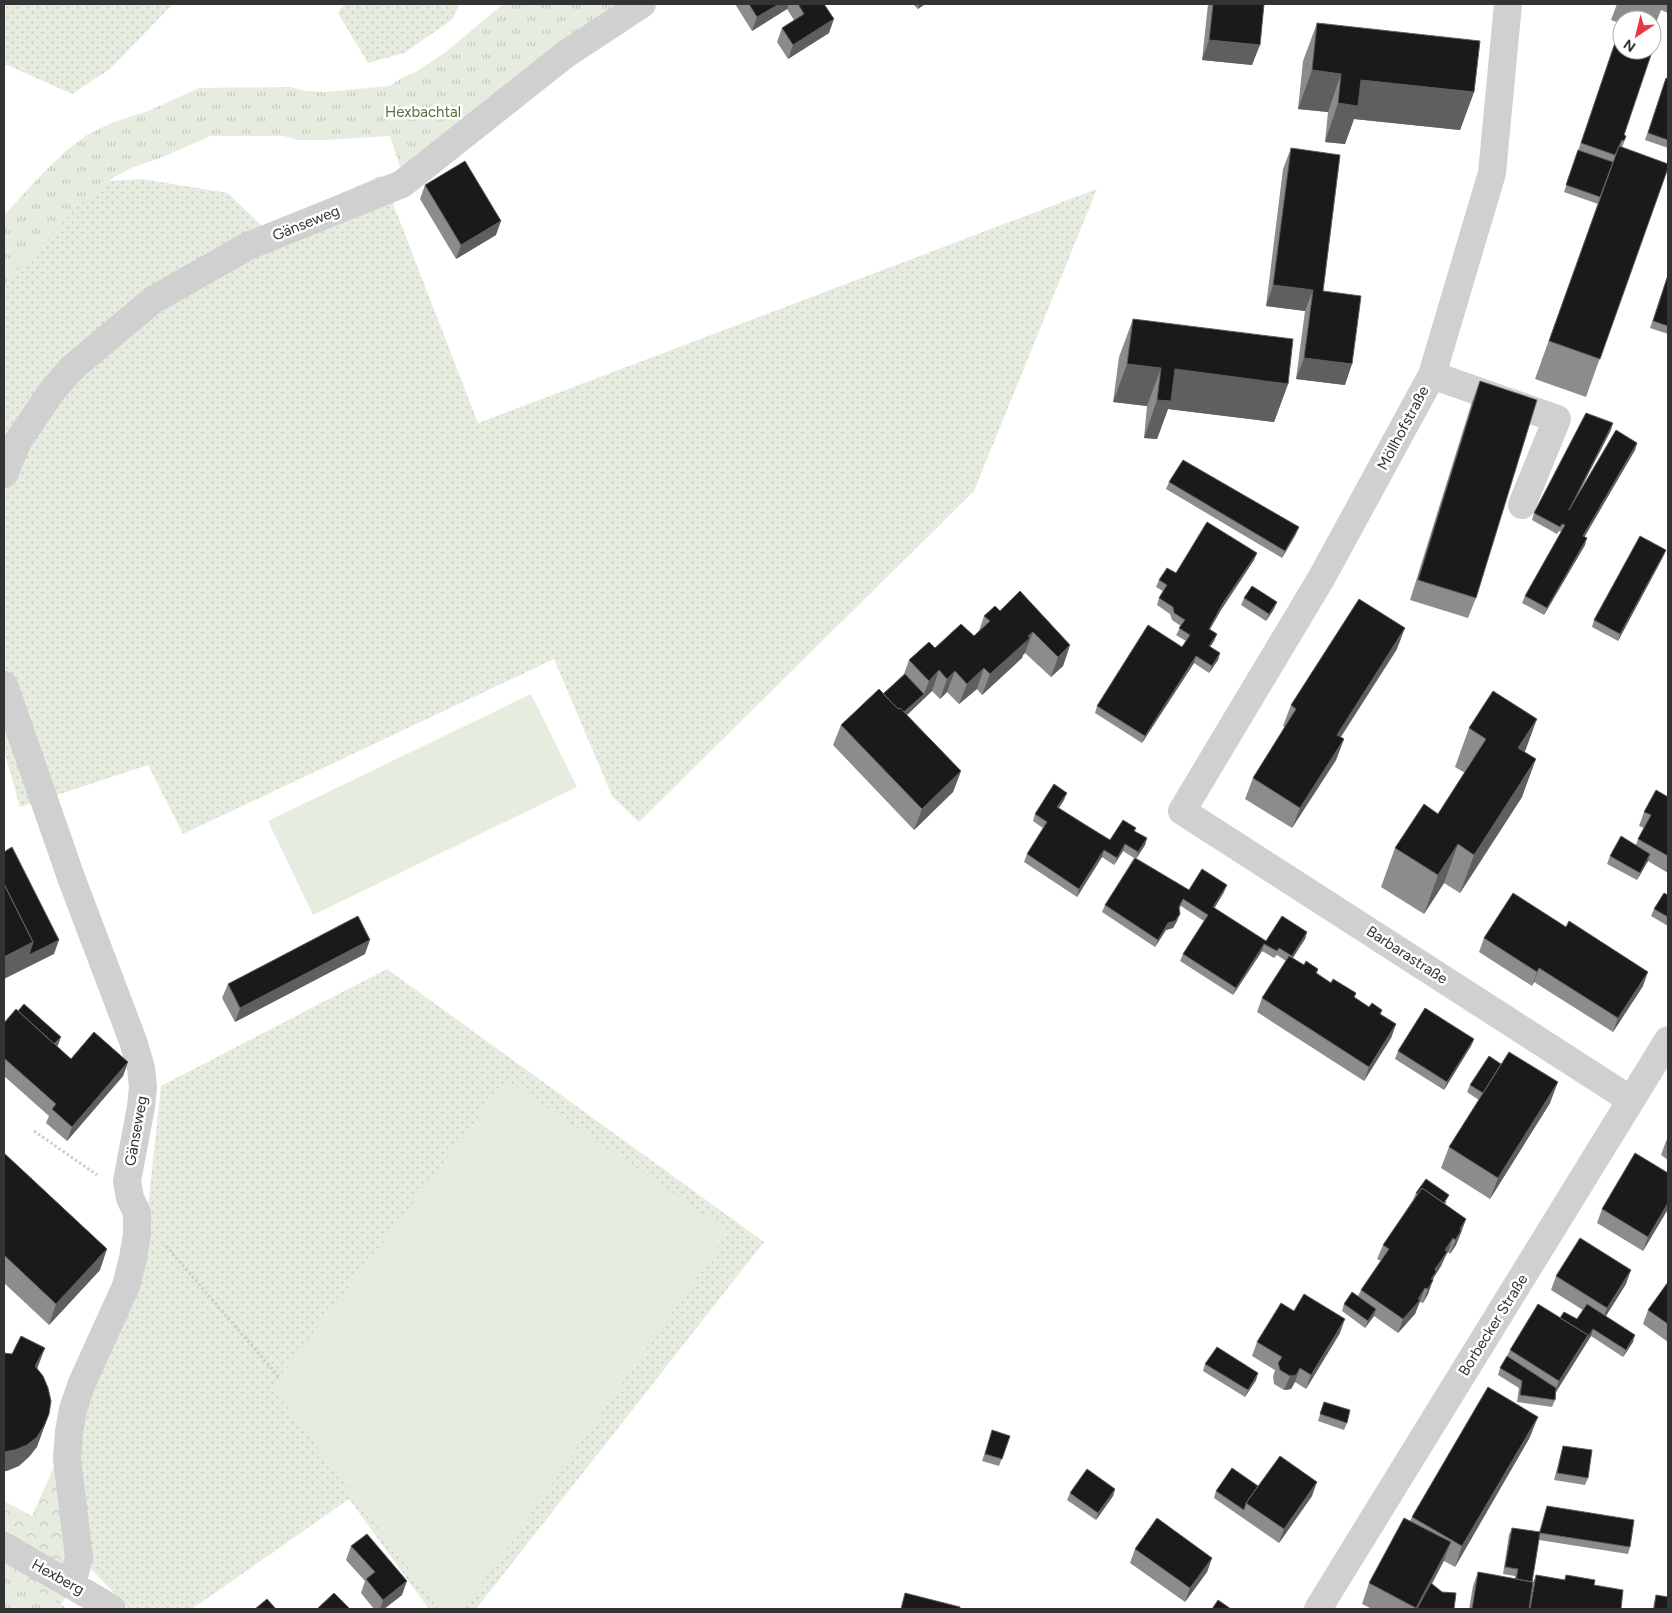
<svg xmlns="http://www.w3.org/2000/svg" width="1672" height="1613" viewBox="0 0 1672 1613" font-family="Figtree,sans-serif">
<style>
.grass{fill:url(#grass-dots)}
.forest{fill:url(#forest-crowns)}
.park{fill:url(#park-tufts)}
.pitch{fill:#e6ecdf}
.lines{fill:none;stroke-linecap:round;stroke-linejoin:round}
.path{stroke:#cdcdcd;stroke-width:3;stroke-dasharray:2.5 2.5;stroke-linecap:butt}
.minor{stroke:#d0d0d0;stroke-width:28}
.wall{fill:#8c8c8c}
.shaded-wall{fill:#5f5f5f}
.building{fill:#1a1a1a;stroke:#5f5f5f}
.labels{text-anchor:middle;stroke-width:5;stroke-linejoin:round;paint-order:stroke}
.park-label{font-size:15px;fill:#56703f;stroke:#fff}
.street-label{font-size:15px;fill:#333;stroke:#fff}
</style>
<defs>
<pattern id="grass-dots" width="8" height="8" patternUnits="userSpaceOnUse" patternTransform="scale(1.25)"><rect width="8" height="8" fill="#e6ecdf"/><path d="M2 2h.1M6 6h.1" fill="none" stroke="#c6cbc0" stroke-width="1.8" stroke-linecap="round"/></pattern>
<pattern id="forest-crowns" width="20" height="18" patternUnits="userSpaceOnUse" patternTransform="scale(1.25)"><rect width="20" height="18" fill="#e6ecdf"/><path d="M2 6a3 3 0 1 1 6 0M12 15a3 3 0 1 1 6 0" fill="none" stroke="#c6cbc0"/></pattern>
<pattern id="park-tufts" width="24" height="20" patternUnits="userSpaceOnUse" patternTransform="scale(1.25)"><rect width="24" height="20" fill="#e6ecdf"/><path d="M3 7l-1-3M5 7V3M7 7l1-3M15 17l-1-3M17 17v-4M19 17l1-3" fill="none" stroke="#c6cbc0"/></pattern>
</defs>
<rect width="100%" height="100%" fill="#fff"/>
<path class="grass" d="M4 4H173L110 69 72 94 7 65 4 66Z
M344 4H459L453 19 404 53 368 63 338 13Z
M382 175 478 423 1097 189 974 491 639 822 612 796 554 659 183 834 148 765 20 807 4 750V248L76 183 142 179 228 193 264 228Z
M387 969 764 1242 476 1609H429L349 1499 192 1609H129L80 1557 77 1419 140 1281 161 1086Z"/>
<path class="forest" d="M58 1458 73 1586 58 1609H4V1501L32 1516Z"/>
<path class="park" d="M503 4H622L403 176 390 136 325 140H298L284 136H210L163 157 131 168 114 177 77 207 4 285V215L44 172 67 150 87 135 111 123 148 111 199 88 290 87 306 91 324 92 390 86 403 77 416 72 447 51Z
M4 1571 65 1607 64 1609H4Z"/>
<path class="pitch" d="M531 694 577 787 313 915 268 821Z
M507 1080 729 1231 464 1609H439L272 1387Z"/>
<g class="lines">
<path class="path" d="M34 1131 97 1175
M166 1246 279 1377"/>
<path class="minor" d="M1508 4 1492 173 1432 375 1322 577 1182 811 1631 1100
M1432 375 1557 419 1522 505
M4 474 18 441 52 391 72 368 153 300 248 246 402 184 566 54 642 4
M4 685 72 880 133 1041 141 1068 143 1087 141 1107 127 1181 130 1198 137 1213V1234L133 1258 126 1286 82 1383 73 1409 69 1432 67 1459 79 1557 72 1584
M4 1546C40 1568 77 1587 112 1609
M1318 1609 1668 1040"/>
</g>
<path class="wall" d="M735 4H824L829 33 788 59 777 42 782 28 794 20 787 9 752 31Z
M913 4H925L918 9Z
M1208 4H1264L1252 65 1202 60Z
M1617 4H1668V13L1661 10 1652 33V20H1622V24L1611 20Z
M1317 23 1474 92 1460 130 1354 119 1345 144 1325 142 1328 112 1298 109 1303 61Z
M1613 48 1624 135 1626 136 1622 148 1668 168 1586 397 1535 379 1598 203V204L1564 192Z
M1666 78 1668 79V148L1645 140Z
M1291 148 1323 291 1345 385 1296 379 1305 311 1266 306 1283 169Z
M425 185 496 235 456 259 420 199Z
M1668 274V334L1650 328Z
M1133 319 1288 384 1274 422 1168 409 1157 439 1144 438 1147 406 1113 402 1119 357Z
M1480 381 1476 598 1468 618 1410 600 1472 402Z
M1611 430 1577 496 1637 443 1635 450 1584 537 1585 545 1544 615 1522 603 1525 596 1562 532 1559 531 1557 534 1532 520 1534 513Z
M1169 482 1296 534 1282 558 1166 489Z
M1666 550 1663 557 1618 641 1592 627 1594 620Z
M1257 553 1254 560 1221 610 1210 629 1217 634 1214 641 1210 647 1220 653 1218 660 1209 673 1194 663 1142 743 1095 713 1097 706 1182 647 1186 641 1176 635 1181 626 1172 620 1170 614 1157 605 1159 598 1163 591 1156 587 1159 580 1176 573Z
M1244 598 1274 609 1266 621 1241 605Z
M1000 611 1070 645 1063 666 1051 677 1025 653 1023 655 1022 658 982 695 977 689 959 704 947 692 940 699 932 691 907 715 961 771 953 792 914 830 833 745 841 725 883 694 904 674 909 660 935 648 974 636 979 631 984 616Z
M1397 649 1341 737 1344 739 1336 760 1292 828 1245 799 1253 778 1285 727 1283 726 1291 705Z
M1469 728 1525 752 1522 797 1460 893 1444 883 1424 914 1381 887 1395 848 1438 814 1465 773 1455 767Z
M1668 797V873L1648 861 1637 880 1607 864 1610 856 1636 845 1638 839 1644 828 1639 826 1644 812Z
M1064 800 1059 808 1084 824 1110 840 1135 831 1147 838 1145 845 1136 858 1189 890 1224 892 1214 908 1266 941 1307 932 1305 939 1293 958 1304 965 1318 969 1317 973 1331 983 1356 993 1354 998 1396 1024 1391 1038 1364 1081 1257 1012 1262 998 1286 961 1277 955 1274 958 1262 951 1233 995 1180 961 1183 954 1204 921 1181 906 1179 909 1177 921 1173 928 1166 930 1155 947 1102 912 1105 905 1134 858 1123 851 1114 865 1102 857 1077 897 1024 862 1027 854 1043 828 1033 821 1035 814Z
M1668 895V926L1651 916 1654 909Z
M1484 938 1643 986 1613 1032 1534 982 1532 986 1479 952Z
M365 954 235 1022 222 998 228 984Z
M4 1023 58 1045 56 1046 71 1059 128 1062 123 1076 67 1141 46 1123 49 1116 4 1076Z
M1474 1039 1471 1046 1444 1090 1395 1059 1398 1051Z
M1501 1064 1550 1103 1490 1199 1441 1168 1449 1147 1479 1100 1467 1092 1470 1085Z
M1668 1138V1160L1661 1155 1666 1141Z
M4 1153 100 1270 49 1325 4 1283Z
M1416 1193 1447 1202 1445 1204 1466 1219 1461 1233 1456 1245 1450 1254 1448 1252 1445 1257 1441 1266 1434 1277 1428 1294 1423 1303 1420 1302 1415 1314 1398 1333 1374 1316 1365 1328 1342 1311 1344 1304 1358 1296 1361 1290 1381 1261 1377 1259 1383 1245 1413 1200Z
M1602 1209H1668L1643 1251 1597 1223Z
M1556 1276 1626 1284 1606 1316 1633 1342 1623 1357 1591 1336 1556 1392 1555 1400 1552 1407 1517 1402 1519 1388 1498 1375 1500 1368 1507 1356 1510 1350 1560 1318 1577 1319 1583 1310 1551 1290Z
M1668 1282V1342L1643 1324 1648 1310Z
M1294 1311 1340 1333 1306 1389 1295 1382 1291 1389 1284 1390 1274 1384 1273 1377 1275 1370 1252 1356 1257 1342Z
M1205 1364 1258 1373 1256 1380 1245 1397 1203 1371Z
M1324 1402 1347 1423 1344 1430 1318 1421Z
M1010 1436 999 1466 982 1461 990 1437Z
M1530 1437 1455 1567 1444 1561 1432 1584 1454 1609H1372L1362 1604 1369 1583 1410 1521 1412 1517Z
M1563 1446 1588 1478 1585 1485 1554 1480Z
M1258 1486 1312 1496 1279 1543 1214 1498 1216 1491Z
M1115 1489 1113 1496 1096 1520 1067 1500 1070 1493Z
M1547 1506 1630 1547 1628 1554 1539 1540 1532 1582H1533L1536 1575 1564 1580 1566 1575 1594 1585 1621 1609H1469L1473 1586 1478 1572 1515 1579V1576L1503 1574 1509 1535 1512 1528 1539 1532Z
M351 1546 402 1595 384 1609H374L361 1593 365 1581 346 1560Z
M1135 1549 1212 1558 1207 1572 1185 1602 1130 1563Z
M1656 1595 1668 1609H1653L1654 1602Z"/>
<path class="shaded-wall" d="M779 4H789L787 9 752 31 757 17Z
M920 4H925L918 9Z
M834 19 829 33 788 59 793 45Z
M1209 40 1260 45 1252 65 1202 60Z
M1312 70 1341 74 1328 112 1298 109Z
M1361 80 1474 92 1460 130 1354 119 1345 144 1325 142 1338 103Z
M501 221 496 235 456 259 461 245Z
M1273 285 1313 290 1305 311 1266 306Z
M1304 358 1352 364 1345 385 1296 379Z
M1127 364 1161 368 1147 406 1113 402Z
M1175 369 1288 384 1274 422 1168 409 1157 439 1144 438 1157 400Z
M1613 423 1611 430 1566 517 1569 510Z
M1637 443 1635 450 1581 543 1583 536Z
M1299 527 1296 534 1282 558 1285 551Z
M1587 538 1585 545 1544 615 1547 608Z
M1666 550 1663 557 1618 641 1620 634Z
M1257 553 1254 560 1221 610 1206 636 1209 629 1223 603Z
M1277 602 1274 609 1266 621 1269 614Z
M1405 628 1397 649 1329 755 1337 735Z
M1033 632 1025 653 1023 655 1022 658 982 695 990 674Z
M1217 634 1214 641 1206 653 1209 646Z
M1070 645 1063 666 1051 677 1058 657Z
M1220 653 1218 660 1209 673 1212 666Z
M1196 656 1194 663 1142 743 1145 736Z
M984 668 977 689 959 704 967 684Z
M939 670 932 691 891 730 893 723 924 694 929 681Z
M955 671 947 692 940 699 947 679Z
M1537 719 1523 757 1518 748Z
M1344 739 1336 760 1292 828 1300 808Z
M1536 759 1522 797 1460 893 1474 855Z
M961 771 953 792 914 830 922 809Z
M1067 793 1064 800 1055 814 1057 807Z
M1147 838 1145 845 1136 859 1138 852Z
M1125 844 1123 851 1114 865 1117 858Z
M1458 844 1444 883 1424 914 1438 875Z
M1104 850 1102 857 1077 897 1079 889Z
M1650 854 1648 861 1637 880 1640 873Z
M1227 885 1224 892 1211 914 1213 907Z
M1180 914 1177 921 1173 928 1166 930 1155 947 1158 940 1168 923Z
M1307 932 1305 939 1289 963 1292 956Z
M59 940 54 954 4 979V957L33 942Z
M370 940 365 954 235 1022 240 1008Z
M1264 944 1262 951 1233 995 1236 988Z
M1539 968 1534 982 1532 986 1537 972Z
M1648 972 1643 986 1613 1032 1618 1018Z
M1396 1024 1391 1038 1364 1081 1369 1067Z
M61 1037 58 1045 47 1056 50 1049Z
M1474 1039 1471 1046 1444 1090 1447 1082Z
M128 1062 123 1076 67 1141 72 1127Z
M1558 1082 1550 1103 1490 1199 1498 1178Z
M1668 1203V1209L1643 1251 1648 1237Z
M1466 1219 1456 1245 1450 1254 1460 1229Z
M1453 1238 1448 1252 1445 1257 1441 1266 1434 1277 1428 1294 1423 1303 1435 1269 1445 1250Z
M107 1249 100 1270 49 1325 56 1304Z
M1631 1270 1626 1284 1602 1322 1607 1308Z
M1425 1288 1415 1314 1398 1333 1403 1319Z
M1376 1309 1374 1316 1365 1328 1368 1321Z
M1345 1319 1340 1333 1306 1389 1311 1375Z
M1593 1329 1591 1336 1554 1395 1559 1381 1588 1335Z
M1635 1335 1633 1342 1623 1357 1626 1350Z
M45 1348 37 1369 35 1366Z
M1300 1368 1295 1382 1291 1389 1284 1390 1290 1376Z
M1258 1373 1256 1380 1245 1397 1248 1390Z
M49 1414 37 1447 29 1457 19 1466 7 1471H4V1452Z
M1538 1417 1530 1437 1455 1567 1462 1546Z
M1317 1482 1312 1496 1279 1543 1284 1529Z
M1115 1489 1113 1496 1096 1520 1098 1513Z
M1451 1542 1443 1562 1418 1609H1415Z
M1212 1558 1207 1572 1185 1602 1190 1588Z
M407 1581 402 1595 384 1609H380L383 1600Z"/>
<path class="building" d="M749 4H779L757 17Z
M798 4H824L834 19 793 45 782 28 804 14Z
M1213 4H1264L1260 45 1209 40Z
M1317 23 1480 41 1474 92 1361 80 1358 106 1338 103 1341 74 1312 70Z
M1618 34 1622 35V50H1652V45L1654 46 1624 135 1626 136 1624 141 1622 140 1615 155 1581 143Z
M1666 78 1668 79V140L1648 133Z
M1619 146 1668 164V168L1600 359 1549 341Z
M1291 148 1340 155 1323 291 1361 296 1352 364 1304 358 1313 290 1273 285Z
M1578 150 1613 162 1600 197 1566 185Z
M465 161 501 221 461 245 425 185Z
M1668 275V326L1653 321Z
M1133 319 1293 339 1288 384 1175 369 1171 401 1157 400 1161 368 1127 364Z
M1480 381 1537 400 1476 598 1418 580Z
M1586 413 1613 423 1569 510 1616 430 1637 443 1583 536 1587 538 1547 608 1525 596 1565 525 1562 524 1560 527 1534 513Z
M1183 460 1299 527 1285 551 1169 482Z
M1207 522 1257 553 1223 603 1209 629 1217 634 1209 646 1220 653 1212 666 1196 656 1145 736 1097 706 1148 625 1182 647 1190 635 1179 628 1185 620 1174 613 1173 607 1159 598 1167 585 1159 580 1167 568 1176 573Z
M1640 536 1666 550 1620 634 1594 620Z
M1252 586 1277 602 1269 614 1244 598Z
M1020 591 1070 645 1058 657 1033 632 1028 636 1030 638 990 674 984 668 967 684 955 671 947 679 939 670 929 681 909 660 929 642 935 648 961 624 974 636 990 621 984 616 995 606 1000 611Z
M1359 599 1405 628 1337 735 1344 739 1300 808 1253 778 1296 709 1291 705Z
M905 674 924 694 904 712 900 708 898 709 883 694Z
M879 689 898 709 900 708 961 771 922 809 841 725Z
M1493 691 1537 719 1518 748 1536 759 1474 855 1458 844 1438 875 1395 848 1424 804 1438 814 1486 739 1469 728Z
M1054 784 1067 793 1057 807 1084 824 1110 840 1123 820 1136 828 1134 831 1147 838 1138 852 1125 844 1117 858 1104 850 1079 889 1027 854 1047 822 1035 814Z
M1656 790 1668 797V856L1638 839 1651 815 1644 812Z
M1621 836 1650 854 1640 873 1610 856Z
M12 847 59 940 29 955 33 942 4 884V852Z
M1135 858 1189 890 1202 869 1227 885 1213 907 1266 941 1282 916 1307 932 1292 956 1279 948 1277 951 1264 944 1236 988 1183 954 1208 915 1183 899 1179 907 1180 914 1175 921 1168 923 1158 940 1105 905Z
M4 884 33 942 4 957Z
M1513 893 1566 927 1569 921 1648 972 1618 1018 1539 968 1537 972 1484 938Z
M1664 893 1668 895V917L1654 909Z
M358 916 370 940 240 1008 228 984Z
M1289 956 1304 965 1306 961 1318 969 1316 973 1331 983 1333 979 1356 993 1354 997 1369 1007 1372 1003 1382 1010 1380 1014 1396 1024 1369 1067 1262 998Z
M24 1004 61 1037 54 1044 18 1011Z
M1425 1008 1474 1039 1447 1082 1398 1051Z
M16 1009 71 1059 94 1032 128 1062 72 1127 52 1109 56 1104 4 1058V1023Z
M1509 1052 1558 1082 1498 1178 1449 1147Z
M1489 1056 1501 1064 1483 1093 1470 1085Z
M4 1153 107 1249 56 1304 4 1255Z
M1635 1153 1668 1173V1203L1648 1237 1602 1209Z
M1426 1179 1449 1195 1444 1203 1422 1188 1418 1194 1416 1193Z
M1422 1188 1466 1219 1460 1229 1461 1231 1455 1240 1453 1238 1445 1250 1447 1252 1435 1269 1436 1272 1431 1279 1433 1280 1428 1289 1425 1288 1418 1299 1420 1300 1403 1319 1361 1290 1389 1249 1383 1245Z
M1580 1238 1631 1270 1607 1308 1556 1276Z
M1668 1282V1324L1648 1310Z
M1352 1292 1376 1309 1368 1321 1344 1304Z
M1304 1294 1345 1319 1311 1375 1300 1368 1296 1375 1290 1376 1280 1370 1278 1363 1282 1357 1257 1342 1281 1303 1294 1311Z
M1538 1304 1588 1335 1559 1381 1510 1350Z
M1587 1304 1635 1335 1626 1350 1593 1329 1585 1342 1588 1335 1560 1318 1564 1312 1577 1319Z
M21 1336 45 1348 35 1366 43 1376 48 1388 51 1401 49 1414 44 1426 37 1437 27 1445 15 1450 4 1452V1353L12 1354Z
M1217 1347 1258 1373 1248 1390 1205 1364Z
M1507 1356 1556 1388 1555 1400 1520 1395 1522 1381 1500 1368Z
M1488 1387 1538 1417 1462 1546 1412 1517Z
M1324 1402 1350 1410 1347 1423 1320 1414Z
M992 1430 1010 1436 1002 1459 985 1454Z
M1563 1446 1592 1450 1588 1478 1557 1473Z
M1280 1456 1317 1482 1284 1529 1246 1503Z
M1232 1468 1258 1486 1246 1503 1244 1510 1216 1491Z
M1087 1469 1115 1489 1098 1513 1070 1493Z
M1547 1506 1634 1520 1630 1547 1540 1533 1532 1582 1516 1579 1518 1569 1505 1567 1512 1528 1540 1532Z
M1157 1518 1212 1558 1190 1588 1135 1549Z
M1404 1518 1451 1542 1416 1608 1369 1583Z
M367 1534 407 1581 383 1600 366 1579 375 1572 351 1546Z
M1478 1572 1533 1582 1529 1609H1472Z
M1536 1575 1565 1580 1566 1575 1595 1580 1594 1585 1623 1590 1621 1609H1530Z
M1431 1583 1442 1592 1456 1593 1454 1609H1417Z
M334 1593 350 1609H317Z
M905 1593 960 1607V1609H901Z
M1656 1595 1668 1597V1609H1654Z
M267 1599 276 1609H255Z
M1218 1600 1231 1609H1212Z"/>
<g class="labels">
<g class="park-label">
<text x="423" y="117">Hexbachtal</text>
</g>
<g class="street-label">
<text transform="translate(306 223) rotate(-22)" y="5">Gänseweg</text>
<text transform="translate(1403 428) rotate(-62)" y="5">Möllhofstraße</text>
<text transform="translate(1407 955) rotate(33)" y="5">Barbarastraße</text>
<text transform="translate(136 1131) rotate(-80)" y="5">Gänseweg</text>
<text transform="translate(1493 1325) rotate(-58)" y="5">Borbecker Straße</text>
<text transform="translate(58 1577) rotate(29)" y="5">Hexberg</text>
</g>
</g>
<rect width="1672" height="1613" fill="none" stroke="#333333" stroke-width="10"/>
<g transform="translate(1637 35) rotate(215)"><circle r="24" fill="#ffffff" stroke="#adadad"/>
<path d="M0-4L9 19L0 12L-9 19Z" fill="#e63946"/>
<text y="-8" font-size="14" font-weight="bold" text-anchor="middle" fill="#333333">N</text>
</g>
</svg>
